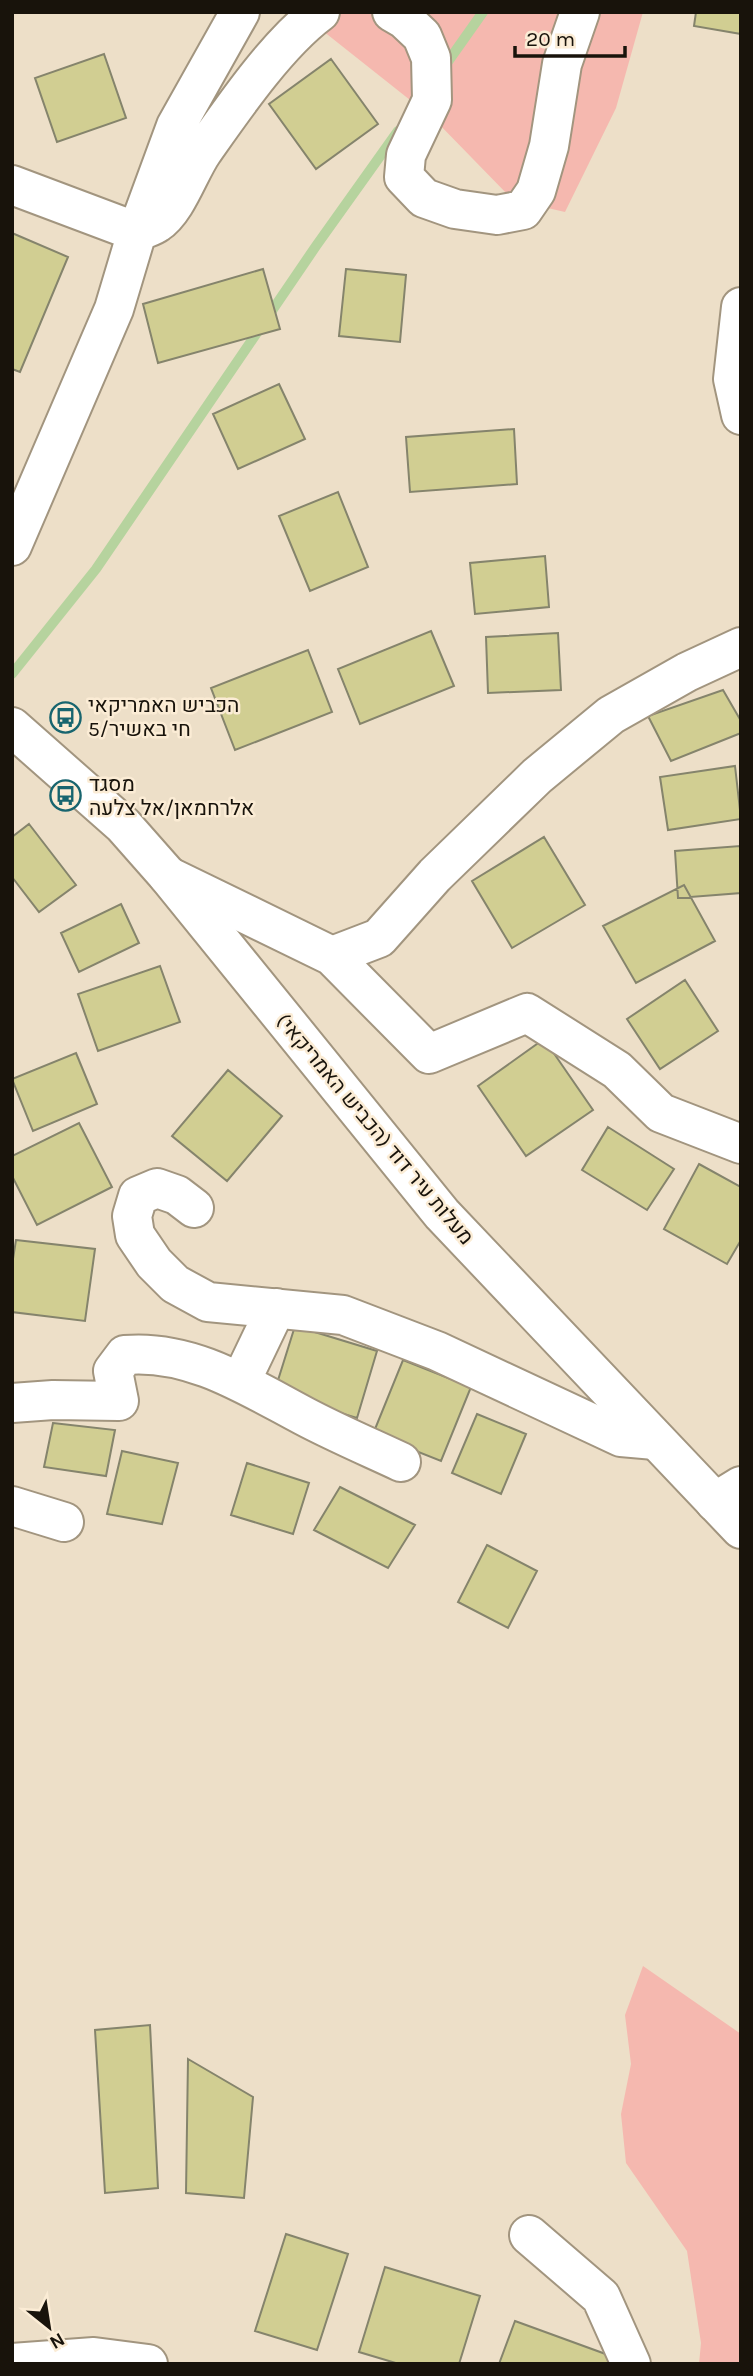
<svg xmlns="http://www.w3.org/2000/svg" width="753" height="2376" viewBox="0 0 753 2376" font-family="Karla,Heebo,sans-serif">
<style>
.green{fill:#f5b8af}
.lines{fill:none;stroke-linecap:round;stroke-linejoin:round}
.stream{stroke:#b6d39e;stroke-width:10}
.building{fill:#d1ce92;stroke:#85846c;stroke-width:2}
.minor-casing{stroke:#a2957f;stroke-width:42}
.major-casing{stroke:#a2957f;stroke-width:42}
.minor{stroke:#fff;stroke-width:38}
.major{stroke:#fff;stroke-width:38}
.labels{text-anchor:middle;stroke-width:5;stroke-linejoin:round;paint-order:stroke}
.poi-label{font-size:21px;fill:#18130b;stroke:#fbecd5;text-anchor:start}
.street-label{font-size:21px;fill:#18130b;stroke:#fbecd5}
</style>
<rect width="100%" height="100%" fill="#eddfc8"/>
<path class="green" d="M299 12H643L616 108 565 212 513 200 434 119Z
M643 1966 741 2034V2364H699L701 2343 687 2251 626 2163 621 2114 631 2064 625 2015Z"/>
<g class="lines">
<path class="stream" d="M442 70 483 12
M12 674 96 569 316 246 398 131"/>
</g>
<path class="building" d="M696 12H741V34L694 26Z
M104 54 126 118 57 142 35 78Z
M331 59 378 124 316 169 269 104Z
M12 233 68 257 20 372 12 369Z
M263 269 280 329 158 363 143 304Z
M346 269 406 275 400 342 339 336Z
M279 384 305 439 238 469 213 414Z
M514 429 517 484 410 492 406 437Z
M338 492 368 567 310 591 279 516Z
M545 556 549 607 475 614 470 563Z
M431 631 454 686 360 724 338 669Z
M558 633 561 690 488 693 486 637Z
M308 650 332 712 235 750 211 688Z
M723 690 741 721V733L671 761 648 716Z
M735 766 741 819 668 830 660 777Z
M29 824 76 885 39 912 12 877V837Z
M544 837 585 905 512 948 472 881Z
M740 846 741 893 678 898 675 851Z
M684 885 715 941 636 983 603 926Z
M121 904 139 943 79 972 61 933Z
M160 966 180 1022 98 1051 78 994Z
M685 980 718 1031 660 1069 627 1019Z
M544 1039 593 1110 526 1156 478 1086Z
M76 1053 97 1104 33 1131 12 1079Z
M228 1070 282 1116 227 1181 172 1136Z
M79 1123 112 1187 37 1225 12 1176V1156Z
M608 1127 674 1169 647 1210 582 1170Z
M699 1164 741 1187V1240L727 1264 664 1229Z
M16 1240 95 1249 85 1321 12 1312V1265Z
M295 1326 377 1351 357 1418 274 1393Z
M403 1360 471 1387 441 1461 373 1434Z
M477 1414 526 1434 501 1494 452 1473Z
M53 1423 115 1430 106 1476 44 1467Z
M122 1451 178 1463 162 1524 107 1514Z
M247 1463 309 1483 293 1534 231 1515Z
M340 1487 415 1525 388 1568 314 1530Z
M487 1545 537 1571 508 1628 458 1602Z
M150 2025 158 2188 105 2193 95 2030Z
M188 2059 253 2097 244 2198 186 2193Z
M286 2234 348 2254 317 2350 255 2331Z
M385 2267 480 2296 459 2364H399L359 2352Z
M515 2321 611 2356 609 2364H499Z"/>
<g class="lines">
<defs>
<path id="minor" d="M392 12 404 19 422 36 431 58 432 100 406 155 404 177 424 198 455 209 497 215 523 210 536 191 549 146 562 64 580 12
M12 185 137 232C143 229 152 227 157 223 177 210 189 171 203 151 234 107 277 44 320 12
M741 307 733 379 741 415
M12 546 114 309 137 232 176 126 240 12
M168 876 332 956 379 938 435 875 537 776 611 715 687 672 741 647
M332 956 429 1054 527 1013 617 1070 661 1113 741 1144
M194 1208 177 1195 157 1188 138 1196 132 1216 135 1235 154 1263 175 1284 208 1302 343 1315 437 1351 621 1437 655 1440
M241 1381 276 1308
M12 1403 53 1400 119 1401 113 1371 125 1355C191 1349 249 1387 304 1416 336 1433 369 1447 401 1462
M715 1502 741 1486
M12 1506 64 1522
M529 2235 601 2297 631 2364
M12 2363 94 2357 148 2364"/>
<path id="major" d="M12 727 123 825 168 876 442 1214 741 1529"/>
</defs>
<use href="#minor" class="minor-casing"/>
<use href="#major" class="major-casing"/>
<use href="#minor" class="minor"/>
<use href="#major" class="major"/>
</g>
<defs>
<symbol id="bus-ring" viewBox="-11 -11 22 22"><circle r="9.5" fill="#fbecd5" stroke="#18656f" stroke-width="1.5"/><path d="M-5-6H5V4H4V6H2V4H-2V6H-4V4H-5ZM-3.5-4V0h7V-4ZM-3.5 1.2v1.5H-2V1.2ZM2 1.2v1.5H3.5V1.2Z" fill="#18656f"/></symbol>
</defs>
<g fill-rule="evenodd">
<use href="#bus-ring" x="48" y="700" width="35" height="35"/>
<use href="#bus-ring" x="48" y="778" width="35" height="35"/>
</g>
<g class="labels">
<g class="poi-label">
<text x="88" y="712">הכביש האמריקאי<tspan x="88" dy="24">5/חי באשיר</tspan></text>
<text x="89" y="791">מסגד<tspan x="89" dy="24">אלרחמאן/אל צלעה</tspan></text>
</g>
<g class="street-label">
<text transform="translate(375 1129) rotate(50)" y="7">מעלות עיר דוד (הכביש האמריקאי)</text>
</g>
</g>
<rect width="753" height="2376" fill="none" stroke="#18130b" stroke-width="28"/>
<g transform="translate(49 2327) rotate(150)" stroke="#fbecd5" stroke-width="5" paint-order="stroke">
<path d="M0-5L12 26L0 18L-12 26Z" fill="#18130b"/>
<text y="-10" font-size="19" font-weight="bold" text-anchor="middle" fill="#18130b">N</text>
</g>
<path d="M515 46v10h110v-10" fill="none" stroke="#18130b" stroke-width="3.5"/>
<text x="526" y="46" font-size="21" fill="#18130b" stroke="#fbecd5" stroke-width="5" paint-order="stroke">20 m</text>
</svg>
